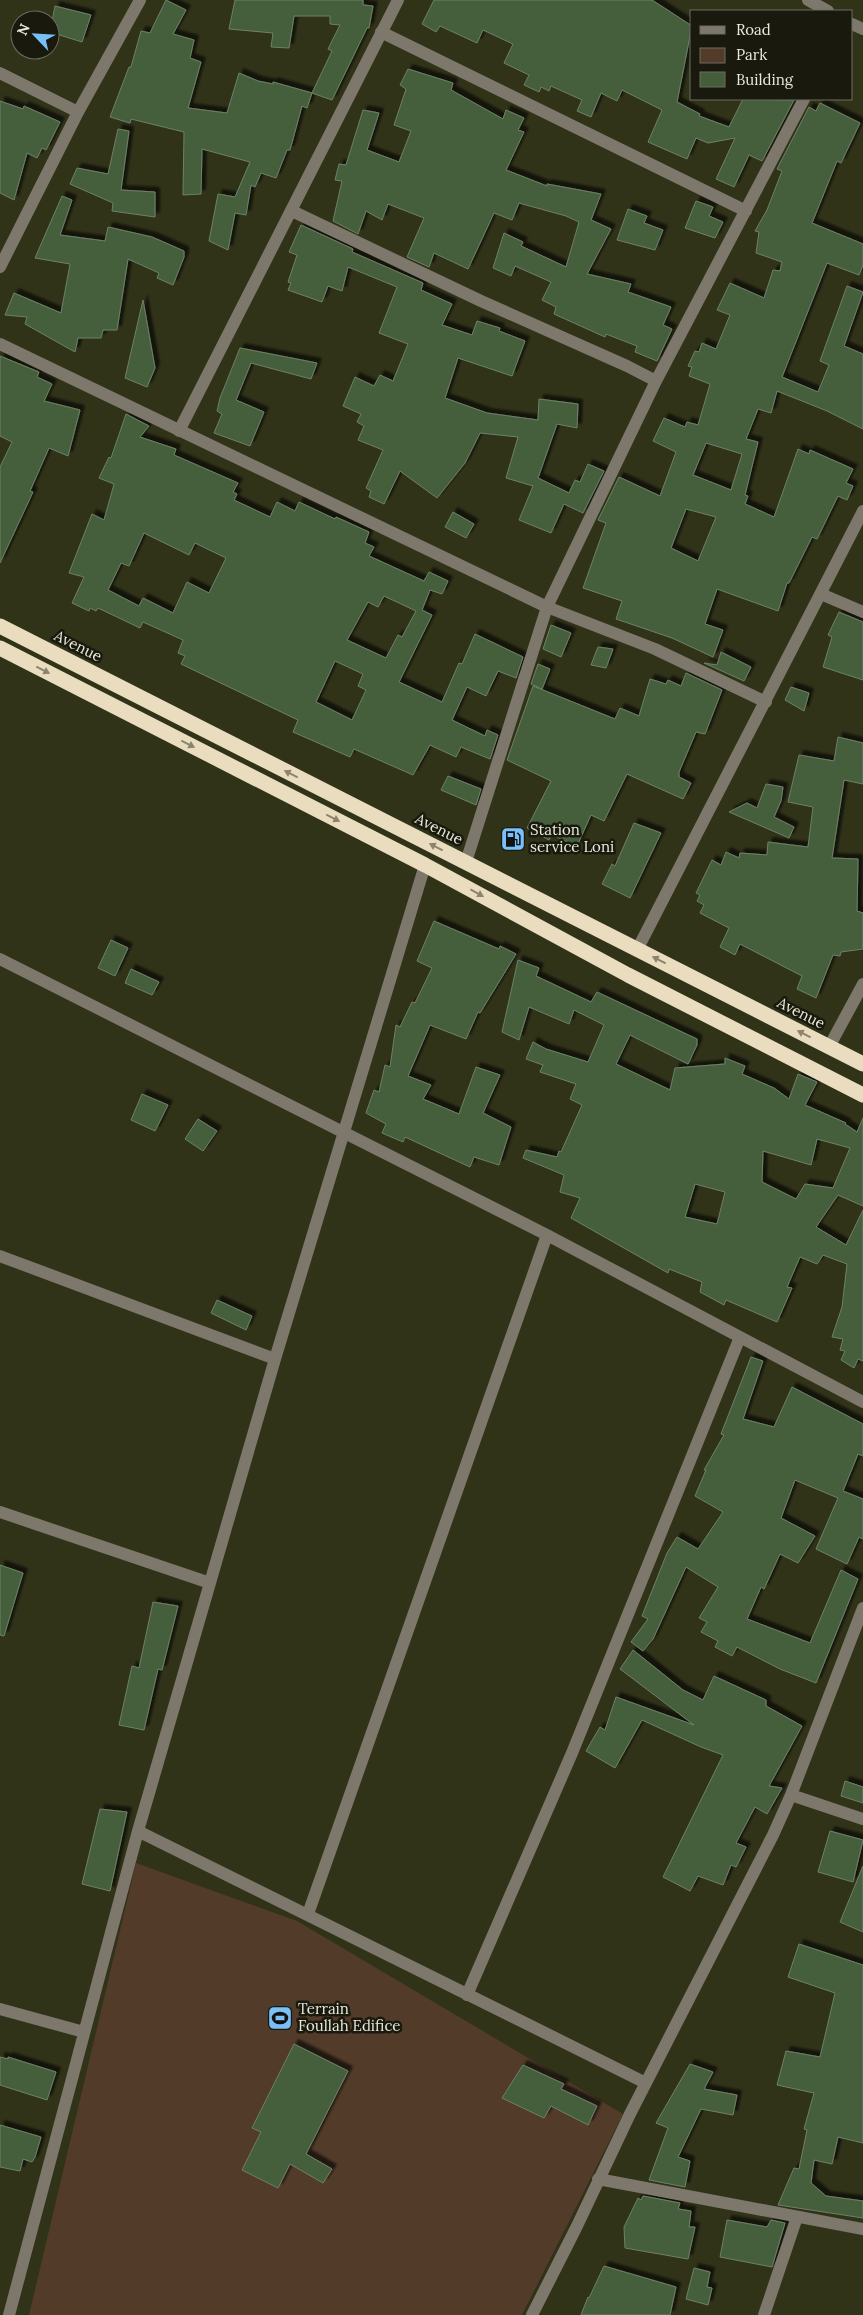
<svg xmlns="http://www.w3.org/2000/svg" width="863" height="2315" viewBox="0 0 863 2315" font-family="Lora,serif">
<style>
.green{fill:#523b29}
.building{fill:#445e3c;stroke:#6e8169;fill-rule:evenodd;filter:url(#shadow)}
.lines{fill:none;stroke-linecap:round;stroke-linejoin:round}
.minor{stroke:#7e786c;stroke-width:12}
.highway{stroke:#eadcbe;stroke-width:15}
.oneway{fill:#8c846f}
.labels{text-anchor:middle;stroke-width:5;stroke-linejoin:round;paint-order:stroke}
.street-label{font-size:15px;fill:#e8eada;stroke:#19190e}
.poi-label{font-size:15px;fill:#e8eada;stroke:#19190e;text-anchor:start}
</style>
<defs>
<filter id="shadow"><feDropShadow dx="4.5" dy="-4.5" stdDeviation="1" flood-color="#0009"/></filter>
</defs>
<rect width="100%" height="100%" fill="#313319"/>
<path class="green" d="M136 1863 297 1921 623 2114 522 2315H29Z"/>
<path class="building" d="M166 0 186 10 173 34 194 40 190 58 201 62 188 108 227 113 239 73 258 81 273 84V82L312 93 307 108 302 106 290 150H287L276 178 261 173 255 187 251 185 246 215 235 213 228 250 209 241 218 194 235 197 250 162 202 149 201 194 183 195 184 132 131 119 130 123 110 117 129 67H131L141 31 150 33Z
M235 0H363V5L373 6 369 28H367L332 100 312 93 332 51 328 49 340 25 330 24V16H294L289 48 271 47 273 33 229 29Z
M434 0H652L692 26 677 102 700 114 699 116 729 127 743 99 794 100 762 161 749 155 734 187 716 179 735 138 708 143 696 138 687 159 648 142 662 110 622 90 617 101 601 93 591 117 577 111 582 100 551 86 549 91 541 87 539 92 524 85 529 75 504 63 513 44 483 30 477 43 440 26 436 32 422 24Z
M55 6 91 15 82 42 50 32Z
M408 69 453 83 451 90 503 119 506 110 524 118 518 130 524 132 506 170 547 186V184L601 194 591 220 611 229 587 274 631 284 628 292 671 307 663 325 672 329 657 361 635 352 637 346 606 334 605 337 554 314 556 307 542 300 551 282 515 266 511 276 493 268 504 233 523 242 521 246 566 267 579 222 566 216 519 203 512 220 494 213 468 269 434 253 429 267 407 257 424 218 388 204 382 220 366 211 358 234 333 221 342 181 335 180 339 164 346 165 363 110 379 113 367 150 399 162 411 131 394 125 406 89 400 85Z
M0 101 23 109 24 106 60 122 46 150 42 148 37 158 27 153 14 200 0 193Z
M820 103 860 123 841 163 837 161 812 223 863 244V265L859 275 827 263 782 377 818 392 829 365 820 361 847 286 863 292 844 346 863 354V429L827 411 777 391 771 413 758 409 746 439 758 442 745 495 748 496 745 504 774 517 798 449 809 454 810 450 853 469 846 483 853 486 847 500 838 496 817 539 812 537 789 583H787L778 611 717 589 705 624 723 630 713 657 672 638 616 619 622 601 583 588 606 523 598 520 619 477 660 496 676 452 653 441 664 418 685 427 687 422 698 425 710 384 689 376 692 367 688 366 695 351 699 352 702 343 716 349 730 315 717 310 730 283 764 298 773 270 780 271 782 262 756 253 759 232 755 231 767 210 782 171 777 169 809 107 816 111ZM706 443 742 454 731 490 693 475ZM686 509 716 517 698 561 671 548Z
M118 129 129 131 121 190 155 192V217L112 211 113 203 70 184 77 168 108 174Z
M62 196 72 200 60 235 105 241 108 227 152 237 184 251V257L173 285 157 278 159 273 128 259 117 330H103L101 338H78L75 352 25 324 27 317 5 315 14 293 61 313 70 264 35 258Z
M696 201 713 207 709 216 723 222 715 238 685 228Z
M628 209 647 216 644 223 663 230 655 250 617 240Z
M301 225 353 249 352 252 423 283 421 290 452 304 442 325 472 335 477 321 500 328 499 331 525 341 512 376 458 358 445 398 487 413 538 420 539 399 578 404 577 428 557 424 538 478 569 493 575 480 580 482 588 464 604 471 583 513 564 504 551 533 519 520 533 486 506 478 518 437 480 433 465 463 437 498 400 471 384 504 369 497 371 491 366 488 383 450 358 440 364 426 357 422 361 414 343 406 355 377 374 386 380 375 393 381 408 344 379 333 397 287 348 267 342 291 328 286 322 302 288 290 291 283 288 282 297 255 289 252Z
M143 300 155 368 147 387 125 378Z
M240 348 317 363 311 379 251 363 236 400 264 412 250 446 214 433 222 414 217 411 220 398Z
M0 356 39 372 37 377 52 384 44 401 80 410 68 456 49 448 30 491 33 492 0 563V467L12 442 0 436Z
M126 414 149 426 140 437 176 449 174 455 238 483 233 492 237 494 234 500 270 517 277 502 295 511 299 502 335 519 336 517 369 532 365 543 374 547 369 556 424 581 429 572 448 581 442 594 430 590 422 610 432 615 399 682 442 702 459 663 462 664 475 634 523 657 516 678 498 671 486 696 467 687 452 720 485 736 487 730 498 735 490 759 461 747 456 757 430 745 413 775 354 749 350 757 293 732 298 720 181 664 185 656 178 653 183 640 143 622 140 628 98 608 96 611 90 608 89 611 72 603 84 577 69 573 92 514 104 520 114 484 99 478 109 457 111 458ZM144 533 189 555 195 543 226 558 209 593 187 582 173 613 143 598 139 606 108 590 121 563 129 566ZM384 596 416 611 402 637 398 635 386 658 347 640 368 602 378 607ZM335 661 363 674 358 686 366 690 352 720 316 702Z
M453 512 474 524 466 538 445 527Z
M839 612 863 622V680L823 667 832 637 828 635Z
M551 625 571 633 561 657 543 649Z
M598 647 613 649 606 668 591 665Z
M721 652 751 667 744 681 704 663 717 665Z
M538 664 550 669 542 689 531 684Z
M686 673 722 690 705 734 696 732 679 772V777L691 783 683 799 627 774 604 821 591 815 577 846 552 835 549 840 527 828 551 781 507 760 533 686 615 719 620 708 639 716 650 679 666 684 668 680 681 686Z
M791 687 809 693 804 711 785 700Z
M838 737 863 743V784L844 780 832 858 858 859 857 911 863 913V949L841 952 840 956 833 955 816 998 797 989 802 976 740 944 735 955 720 947 729 928 700 913 704 905 697 901 700 895 696 893 712 860 721 865 726 852 739 858 740 853 767 855 768 842 808 847 813 807 788 802 799 755 834 761Z
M448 776 481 789 476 805 441 790Z
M766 784 783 787 781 801 774 817 794 827 789 838 729 812 747 803 757 808Z
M634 823 661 833 630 898 602 884 612 864 615 866Z
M434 921 499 949 500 946 516 954 480 1013 478 1012 466 1039 430 1025 408 1076 431 1085 423 1099 459 1114 476 1067 500 1075 483 1113 511 1127 499 1165 474 1157 470 1167 405 1137 403 1142 382 1133 386 1124 366 1113 374 1090 379 1092 385 1065 390 1067 396 1025 400 1027 412 1002 415 1003 432 968 417 961Z
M111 940 128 948 115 976 98 968Z
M518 960 539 968 536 976 591 1002 597 992 697 1039V1045L688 1064 630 1035 616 1064 670 1090 675 1068 725 1064V1058L745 1066 742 1074 774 1088 789 1099 798 1074 817 1082 805 1105 846 1123 845 1124 857 1132 863 1118V1206L838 1195 816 1227 846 1245 863 1210V1361L858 1359 854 1368 841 1360 845 1351 840 1350 843 1339 832 1337 842 1307 847 1264 823 1255 817 1264 800 1257 787 1287 792 1288 777 1322 726 1300 724 1305 700 1292 702 1282 669 1269 668 1273 571 1218 580 1198 560 1192 564 1175 523 1158 526 1150 557 1157 559 1151 561 1152 582 1105 570 1099 576 1084 540 1072 543 1065 526 1059 533 1042 546 1049 588 1062 604 1025 574 1010 569 1024 529 1007 519 1040 502 1032ZM817 1139 850 1148 833 1188 805 1184 796 1199 762 1182 763 1151 811 1165ZM695 1184 725 1192 717 1224 685 1217Z
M131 969 159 982 152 995 125 983Z
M142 1094 168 1105 155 1131 131 1120Z
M198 1119 217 1131 203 1151 185 1139Z
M217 1300 252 1316 246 1330 211 1313Z
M751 1357 763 1361 743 1419 774 1427 792 1387 863 1424V1456L858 1454 843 1491 863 1499V1539L859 1537 847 1564 816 1549 838 1498 795 1480 781 1518 815 1536 798 1563 780 1554 764 1589 761 1587 747 1619 810 1643 841 1570 858 1579 816 1683 780 1669 737 1647 732 1656 715 1647 718 1641 701 1632 707 1622 699 1618 718 1587 686 1567 653 1639 643 1651 631 1642 648 1619 642 1616 667 1553 677 1537 698 1549 723 1512 695 1496 706 1470H704L724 1435 721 1434Z
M0 1565 23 1573 4 1636 0 1635Z
M153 1602 178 1606 162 1670 158 1669 144 1730 119 1725 132 1666 139 1668Z
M633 1650 683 1690 703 1700 714 1676 766 1700V1706L802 1726 769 1786 782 1788 767 1814 755 1807 736 1843 746 1847 736 1867 731 1865 723 1885 698 1876 690 1891 663 1877 723 1755 701 1747 642 1720 615 1768 586 1751 600 1727 605 1730 616 1697 694 1725 620 1669Z
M845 1781 863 1787V1803L841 1796Z
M100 1809 127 1812 110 1891 82 1884Z
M830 1831 863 1840 853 1882 818 1872Z
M863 1866V1932L840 1922Z
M799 1944 863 1965V2143L838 2137 832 2164 814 2160 811 2183 826 2196 863 2201V2218L778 2205 794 2168 799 2169 807 2130 804 2129 814 2093 777 2085 786 2051 820 2057 835 1993 788 1977Z
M294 2044 348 2071 306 2154 332 2169 323 2183 290 2164 278 2188 242 2170 261 2132 252 2128Z
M0 2057 8 2059V2057L56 2072 47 2100 0 2085Z
M690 2064 713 2072 704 2089 737 2095 733 2115 701 2109 678 2157 690 2161 685 2187 649 2180 668 2128 656 2123Z
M523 2065 564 2084 561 2089 597 2106 588 2125 551 2106 544 2118 502 2098Z
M0 2125 41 2137 35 2157 32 2162 23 2159 20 2171 0 2167Z
M643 2196 680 2203 678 2209 691 2211 689 2227H695L688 2259 625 2248 624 2227 638 2198 641 2200Z
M727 2220 767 2227 771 2220 785 2223 772 2267 720 2257Z
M604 2266 676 2287 670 2315H581L588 2297 589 2298Z
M694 2268 710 2272 707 2287 712 2288 708 2305 686 2299Z"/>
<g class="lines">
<path class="minor" d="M808 0 828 11
M852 24 863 29
M381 32 746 211
M0 73 78 112
M292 211 481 301 627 366 656 381
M0 267 78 112 140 0
M0 344 547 607 655 649 766 702
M179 431 398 0
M821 594 863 612
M466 862 547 607 656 381 804 99
M637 950 863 511
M0 959 547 1235 863 1402
M829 1047 863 984
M0 1256 275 1359
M0 1512 210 1583
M791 1795 863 1819
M138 1831 646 2083
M308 1914 547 1235
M467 1995 572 1753 740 1337
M0 2009 84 2032
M598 2179 863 2229
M9 2315 138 1831 275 1359 425 865
M532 2315 577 2226 630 2114 773 1835 791 1795 863 1608
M764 2315 797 2217"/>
<path class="highway" d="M0 626 863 1064
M0 648 425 865 628 975 863 1095"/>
</g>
<defs><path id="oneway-solid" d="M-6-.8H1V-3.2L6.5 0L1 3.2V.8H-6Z" transform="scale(1.25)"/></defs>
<g class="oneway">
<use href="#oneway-solid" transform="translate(43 670) rotate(27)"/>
<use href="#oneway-solid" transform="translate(188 744) rotate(27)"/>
<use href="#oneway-solid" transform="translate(291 774) rotate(-153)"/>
<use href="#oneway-solid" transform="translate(333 818) rotate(27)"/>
<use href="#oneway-solid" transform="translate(436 847) rotate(-153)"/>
<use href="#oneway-solid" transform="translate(477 893) rotate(29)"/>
<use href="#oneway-solid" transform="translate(659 960) rotate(-153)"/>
<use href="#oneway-solid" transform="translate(804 1034) rotate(-153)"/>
</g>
<defs>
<symbol id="fuel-square" viewBox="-11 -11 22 22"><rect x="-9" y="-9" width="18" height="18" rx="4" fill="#79bff8" stroke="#19190e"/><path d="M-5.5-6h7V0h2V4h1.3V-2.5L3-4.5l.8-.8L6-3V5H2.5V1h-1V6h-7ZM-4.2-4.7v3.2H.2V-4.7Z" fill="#111"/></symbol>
<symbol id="stadium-square" viewBox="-11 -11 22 22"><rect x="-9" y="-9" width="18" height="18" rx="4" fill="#79bff8" stroke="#19190e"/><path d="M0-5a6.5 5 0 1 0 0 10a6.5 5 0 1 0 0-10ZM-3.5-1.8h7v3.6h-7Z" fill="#111"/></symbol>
</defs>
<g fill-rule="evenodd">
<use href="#fuel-square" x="499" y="825" width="28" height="28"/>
<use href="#stadium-square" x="266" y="2004" width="28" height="28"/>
</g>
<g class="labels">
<g class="street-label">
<text transform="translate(78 646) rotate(27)" y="5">Avenue</text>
<text transform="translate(439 829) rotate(27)" y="5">Avenue</text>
<text transform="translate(801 1013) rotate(27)" y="5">Avenue</text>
</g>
<g class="poi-label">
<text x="530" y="835">Station<tspan x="530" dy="17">service Loni</tspan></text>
<text x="298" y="2014">Terrain<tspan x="298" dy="17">Foullah Edifice</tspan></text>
</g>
</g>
<rect x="690" y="10" width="162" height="90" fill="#19190e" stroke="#6c6d60"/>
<rect x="700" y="26" width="25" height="8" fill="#7e786c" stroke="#6c6d60"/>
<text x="736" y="35" font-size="15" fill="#e8eada">Road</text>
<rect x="700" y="48" width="25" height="15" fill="#523b29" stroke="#6c6d60"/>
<text x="736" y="60" font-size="15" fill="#e8eada">Park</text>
<rect x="700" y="72" width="25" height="15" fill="#445e3c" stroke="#6c6d60"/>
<text x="736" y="85" font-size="15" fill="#e8eada">Building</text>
<g transform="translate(35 35) rotate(295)"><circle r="24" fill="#19190e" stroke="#6c6d60"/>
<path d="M0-4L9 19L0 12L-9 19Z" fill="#79bff8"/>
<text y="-8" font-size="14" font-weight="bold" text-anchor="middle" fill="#e8eada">N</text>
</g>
</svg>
